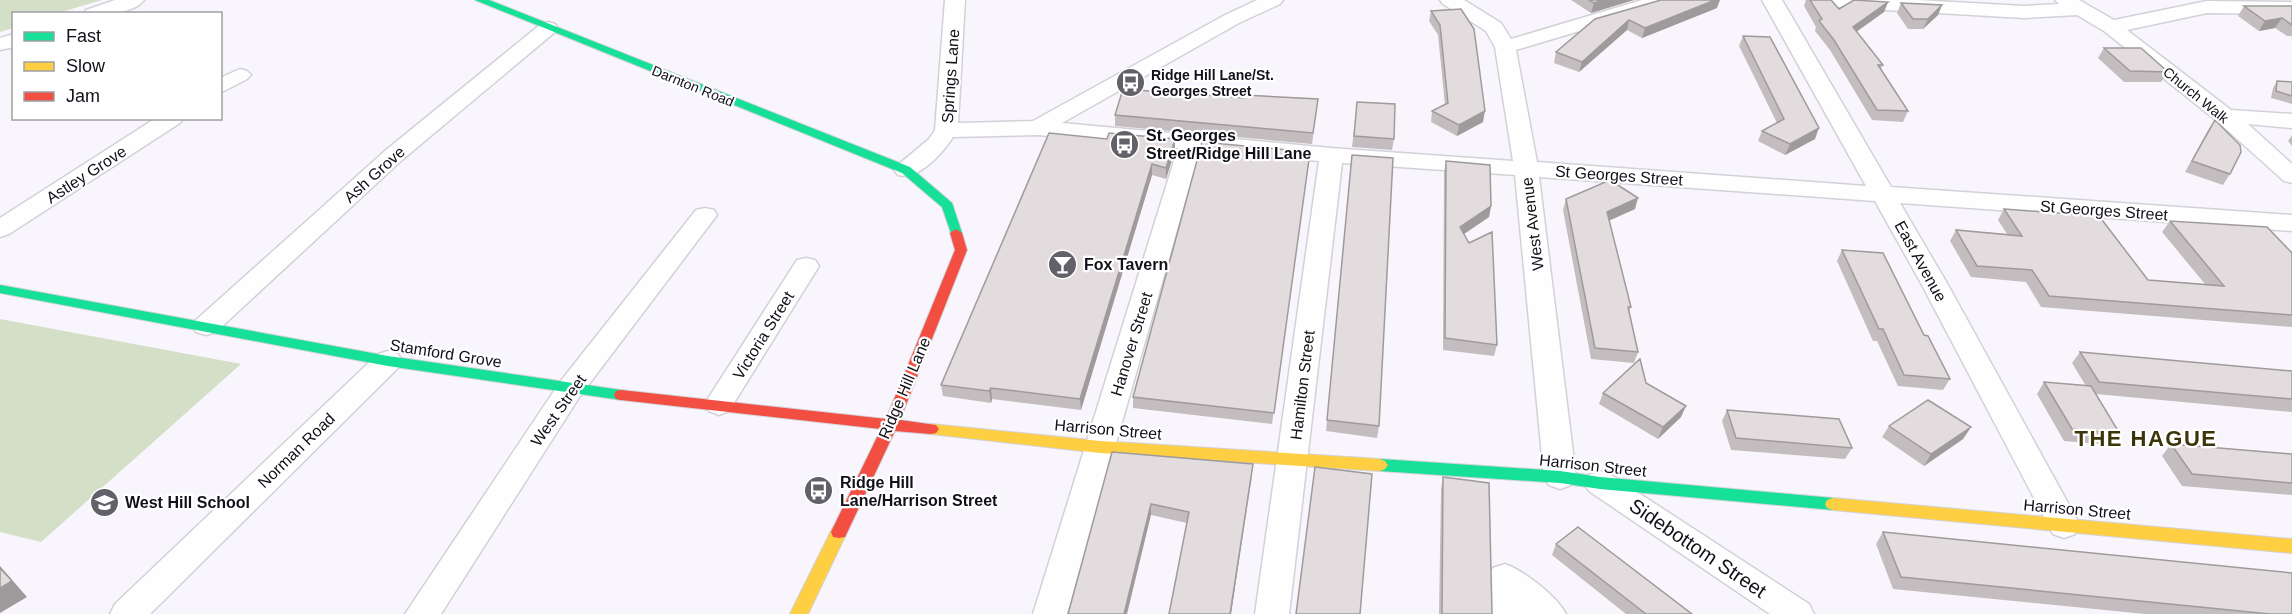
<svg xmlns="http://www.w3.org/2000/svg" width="2292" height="614" viewBox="0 0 2292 614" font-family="Arial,sans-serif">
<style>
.green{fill:#d4dfc7}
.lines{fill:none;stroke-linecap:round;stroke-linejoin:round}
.street-casing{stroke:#d3d1d8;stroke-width:3}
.fast-casing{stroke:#d3d1d8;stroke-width:2}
.slow-casing{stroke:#d3d1d8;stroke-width:2}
.jam-casing{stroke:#d3d1d8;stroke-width:2}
.street{fill:#fefeff;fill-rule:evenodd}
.fast{fill:#16e098;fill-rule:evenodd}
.slow{fill:#ffcf43;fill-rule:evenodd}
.jam{fill:#f24e42;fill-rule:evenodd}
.wall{fill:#c3bdbf}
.shaded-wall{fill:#9f9a9b}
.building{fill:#e3dcde;stroke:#9f9a9b;stroke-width:1.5}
.labels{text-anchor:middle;stroke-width:4.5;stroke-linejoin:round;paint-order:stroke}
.far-poi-label{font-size:14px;font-weight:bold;fill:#121018;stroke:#fff;text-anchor:start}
.far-street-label{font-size:14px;fill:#121018;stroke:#fff}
.street-label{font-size:16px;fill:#121018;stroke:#fff}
.poi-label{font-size:16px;font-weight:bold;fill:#121018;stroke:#fff;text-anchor:start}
.near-street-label{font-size:20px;fill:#121018;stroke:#fff}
.district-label{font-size:22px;font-weight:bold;letter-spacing:1.5px;fill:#3d350a;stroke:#fff}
</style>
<rect width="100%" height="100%" fill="#f8f6fc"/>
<path class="green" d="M0 0H102L58 13 14 14 13 28 0 32Z
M0 319 241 364 41 542 0 532Z"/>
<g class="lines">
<defs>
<path id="street" d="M115 0H144C133 15 100 14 84 14L86 10Z
M945 0H965L958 123 1033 121 1225 15 1257 0H1283L1280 4 1239 23 1062 123 1331 148 1513 161 1495 47 1486 31 1443 4 1440 0H1464L1501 23 1511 39 1642 0H1673L1670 4 1516 50 1537 162 1866 186 1762 0H1782L1891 187 2292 215V231L1900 203 1948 285 2080 525 2075 534 2064 538 2053 534 1922 285 1875 201 1539 177 1576 477 1571 485 1560 489 1549 485 1544 477 1515 175 1342 163 1289 614H1255L1319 161 1200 150 1067 614H1033L1178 148 1038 135 953 137C942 154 919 180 898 175L894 170 898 165 929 139 935 130Z
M1807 0H1918L2024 6 2059 4 2055 0H2079L2114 20 2207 1 2292 2V14L2207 13 2127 30 2231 110 2292 114V128L2248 124 2292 164V183L2284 181 2217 121 2104 31 2077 15 2024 18 1817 6 1810 4Z
M548 22 555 24 558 28 555 32 402 160 216 332 206 335 196 332 192 326 196 320 386 150 541 24Z
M14 34V47L0 50V38Z
M240 69 247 71 251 75 247 79 220 93V78Z
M156 118H183L180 123 9 234 0 237V218Z
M705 208 714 210 717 215 580 396 441 614H405L560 382 696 210Z
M806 258 815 260 819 266 729 411 719 415 709 411 704 404 709 397 797 260Z
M388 351 398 354 402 361 398 368 150 614H110L115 604 378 354Z
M1600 471 1611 475 1809 604 1814 614H1770L1589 491 1584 483 1589 475Z
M1505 564C1524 571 1557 596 1566 614H1489L1488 578 1493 568Z"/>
<path id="fast" d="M475 0H489L910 167 952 203 962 233 956 237 952 236 942 207 902 173Z
M0 285 388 356 621 390 626 391 628 395 626 399 621 400 388 366 0 293Z
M1380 459 1560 471 1600 477 1833 498 1839 500 1841 504 1839 508 1833 510 1600 489 1560 483 1380 471 1375 469 1372 465 1375 461Z"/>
<path id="slow" d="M931 424 1100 441 1380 459 1385 461 1388 465 1385 469 1380 471 1100 453 931 434 926 433 923 429 926 425Z
M1833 498 2292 539V553L1833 510 1827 508 1825 504 1827 500Z
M839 526 845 527 847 532 808 614H790L833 527Z"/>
<path id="jam" d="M956 229 962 233 967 250 900 420 936 425 939 429 936 433 931 434 895 431 845 537 839 538 833 537 831 532 881 429 621 400 616 399 614 395 616 391 621 390 886 419 955 250 950 233Z"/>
</defs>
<use href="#street" class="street-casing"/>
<use href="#fast" class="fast-casing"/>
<use href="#slow" class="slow-casing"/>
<use href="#jam" class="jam-casing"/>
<use href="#street" class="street"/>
<use href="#fast" class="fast"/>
<use href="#slow" class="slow"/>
<use href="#jam" class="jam"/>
</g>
<path class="wall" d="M1571 0H1634L1591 13Z
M1806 0H1831L1839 9 1888 2 1884 12 1856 32 1883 65 1881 69 1908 111 1903 122 1872 120 1830 50 1815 31 1816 27 1804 6Z
M1901 3 1942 5 1938 15 1923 29H1908L1897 13Z
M2244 6H2292V36H2287L2275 28 2259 31 2238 16Z
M1717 8 1642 38 1627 30 1579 72 1554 63 1556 52 1595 19Z
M1461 9 1483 122 1457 136 1431 122 1432 111 1445 105 1438 35 1429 21 1431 11Z
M1743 36 1815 139 1785 155 1758 141 1762 131 1777 123 1739 46Z
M2104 48 2168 72 2161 82H2124L2098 58Z
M2277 81 2292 82V104L2271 98 2273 88Z
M1244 98 1318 99 1312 144 1115 126V115Z
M1357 102 1394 139 1392 150 1352 147Z
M2215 120 2230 174 2223 185 2185 172 2208 130Z
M1049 133 1175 150 1166 179 1152 175 1081 410 992 399 991 403 943 396 941 385Z
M2292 135V146L2288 141Z
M1446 161 1491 206 1489 217 1464 234 1497 345 1494 356 1443 350 1444 172Z
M1309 162 1272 424 1133 408V397Z
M1351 166 1379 426 1377 438 1326 431Z
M1566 199 1635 209 1609 221 1631 307 1629 312 1638 352 1634 363 1591 359 1563 210Z
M2004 209 2148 280 2205 284 2162 232 2170 221 2292 252V327L2041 307 2026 282 1971 277 1950 241 1956 230 2007 234 1998 220Z
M1842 250 1924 335 1950 379 1943 390 1898 386 1877 341H1873L1837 261Z
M2080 352 2292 371V412L2096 394 2120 434 2112 445 2064 441 2037 394 2044 382 2086 386 2072 363Z
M1646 383 1681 417 1658 439 1599 404 1603 393Z
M1727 410 1852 448 1845 459 1731 450 1722 421Z
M1889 426 1971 427 1963 439 1924 466 1882 437Z
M2171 444 2292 454V495L2182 486 2162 456Z
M1112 452 1252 476 1231 614H1169L1187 523 1151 515Z
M1443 477 1492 614H1439L1441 489Z
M1883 532 2292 614H2145L1893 589 1876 544Z
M1556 544 1692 614H1626L1552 555Z"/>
<path class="shaded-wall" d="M1603 0H1634L1591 13 1594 3Z
M1715 0H1720L1717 8 1642 38 1645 28Z
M1888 2 1884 12 1849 37 1853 27Z
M1942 5 1938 15 1923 29 1928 19Z
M2282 18 2275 28 2259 31 2265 21Z
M1629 20 1627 30 1579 72 1582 62Z
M1485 111 1483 122 1457 136 1459 125Z
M1819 128 1815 139 1785 155 1790 144Z
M1175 139V150L1166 179V168Z
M1152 164V175L1081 410 1080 399Z
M1638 198 1635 209 1603 223 1607 212Z
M1491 206 1489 217 1458 238 1460 227Z
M991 388 992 399 991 403 989 391Z
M1686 406 1681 417 1658 439 1663 427Z
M1971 427 1963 439 1924 466 1931 454Z
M1253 464 1231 614H1230Z
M1151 504V515L1127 614H1124Z
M0 566 27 597 0 613Z"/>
<path class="building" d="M1589 0H1603L1594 3Z
M1661 0H1715L1645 28 1629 20 1582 62 1556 52 1595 19Z
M1810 0H1831L1839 9 1854 0 1888 2 1853 27 1883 65H1878L1908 111 1877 110 1834 40 1819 21 1822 19Z
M1901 3 1942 5 1928 19H1913Z
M2244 6H2292V25L2282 18 2265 21Z
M1461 9 1474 29 1485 111 1459 125 1432 111 1448 103 1440 25 1431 11Z
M1743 36 1770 37 1819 128 1790 144 1762 131 1784 119Z
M2104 48H2141L2168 72 2130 71Z
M2277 81 2292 82V96L2276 91Z
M1123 89 1244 98V95L1318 99 1313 133 1115 115Z
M1357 102 1395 104 1394 139 1354 136Z
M2215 120 2240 145 2241 152 2230 174 2192 161Z
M1049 133 1107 139 1109 133 1175 139 1166 168 1152 164 1080 399 991 388 989 391 941 385Z
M1202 142 1310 152 1274 413 1133 397Z
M1352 155 1393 158 1379 426 1327 420Z
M1446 161 1490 165 1491 206 1460 227 1469 243 1492 232 1497 345 1445 338Z
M1610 180 1638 198 1607 212 1631 307H1628L1638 352 1595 348 1566 199Z
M2004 209 2099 216 2148 280 2224 286 2170 221 2267 227 2291 252H2292V315L2049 296 2032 270 1977 266 1956 230 2022 236Z
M1842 250 1883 253 1924 335 1928 336 1950 379 1904 375 1883 329H1879Z
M2080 352 2292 371V399L2099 382Z
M1640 359 1646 383 1686 406 1663 427 1603 393Z
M2044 382 2091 386 2120 434 2072 429Z
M1928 400 1971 427 1931 454 1889 426Z
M1727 410 1839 419 1852 448 1736 438Z
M2171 444 2292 454V483L2192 474Z
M1112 452 1253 464 1230 614H1169L1189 512 1151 504 1124 614H1068Z
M1315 467 1372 474 1360 614H1296Z
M1443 477 1489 483 1492 614H1442Z
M1578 527 1692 614H1646L1556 544Z
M1883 532 2292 573V614H2270L1901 577Z
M0 568 12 581 0 588Z"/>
<defs>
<symbol id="bus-disc" viewBox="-11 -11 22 22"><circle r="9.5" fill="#626068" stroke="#fff"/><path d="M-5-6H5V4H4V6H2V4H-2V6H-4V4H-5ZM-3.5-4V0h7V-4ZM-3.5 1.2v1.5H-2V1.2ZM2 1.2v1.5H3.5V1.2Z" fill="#fff"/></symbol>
<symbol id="bar-disc" viewBox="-11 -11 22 22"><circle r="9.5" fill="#626068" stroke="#fff"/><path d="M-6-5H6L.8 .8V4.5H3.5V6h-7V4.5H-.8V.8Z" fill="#fff"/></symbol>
<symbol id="school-disc" viewBox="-11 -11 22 22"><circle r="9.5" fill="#626068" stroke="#fff"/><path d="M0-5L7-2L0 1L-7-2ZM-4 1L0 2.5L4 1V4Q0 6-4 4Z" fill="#fff"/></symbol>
</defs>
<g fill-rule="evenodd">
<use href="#bus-disc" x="1114" y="66" width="33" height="33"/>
<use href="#bus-disc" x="1108" y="128" width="33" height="33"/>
<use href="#bar-disc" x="1046" y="248" width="33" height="33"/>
<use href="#bus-disc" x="802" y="474" width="33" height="33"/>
<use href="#school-disc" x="88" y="486" width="33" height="33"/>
</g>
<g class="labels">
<g class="far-poi-label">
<text x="1151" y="80">Ridge Hill Lane/St.<tspan x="1151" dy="16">Georges Street</tspan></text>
</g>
<g class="far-street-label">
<text transform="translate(693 86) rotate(22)" y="5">Darnton Road</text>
<text transform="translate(2196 95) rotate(39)" y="5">Church Walk</text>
</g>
<g class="street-label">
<text transform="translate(950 76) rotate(-86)" y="6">Springs Lane</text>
<text transform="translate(86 174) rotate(-33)" y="6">Astley Grove</text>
<text transform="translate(374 174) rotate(-42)" y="6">Ash Grove</text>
<text transform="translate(1619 175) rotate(4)" y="6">St Georges Street</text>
<text transform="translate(2104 210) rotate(4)" y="6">St Georges Street</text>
<text transform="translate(1532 224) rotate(-97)" y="6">West Avenue</text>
<text transform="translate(1921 261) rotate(61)" y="6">East Avenue</text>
<text transform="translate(763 335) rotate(-58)" y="6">Victoria Street</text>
<text transform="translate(1131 344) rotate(-73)" y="6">Hanover Street</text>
<text transform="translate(446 353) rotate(9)" y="6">Stamford Grove</text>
<text transform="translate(1302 385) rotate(-83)" y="6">Hamilton Street</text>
<text transform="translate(904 388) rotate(-67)" y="6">Ridge Hill Lane</text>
<text transform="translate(558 410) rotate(-55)" y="6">West Street</text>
<text transform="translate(1108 429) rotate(5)" y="6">Harrison Street</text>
<text transform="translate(296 450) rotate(-44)" y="6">Norman Road</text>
<text transform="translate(1593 465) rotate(6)" y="6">Harrison Street</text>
<text transform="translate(2077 509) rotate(5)" y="6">Harrison Street</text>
</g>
<g class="poi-label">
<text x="1146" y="141">St. Georges<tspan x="1146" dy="18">Street/Ridge Hill Lane</tspan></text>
<text x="1084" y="270">Fox Tavern</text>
<text x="840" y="488">Ridge Hill<tspan x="840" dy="18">Lane/Harrison Street</tspan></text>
<text x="125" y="508">West Hill School</text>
</g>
<g class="near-street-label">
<text transform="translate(1698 548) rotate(34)" y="7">Sidebottom Street</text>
</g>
<g class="district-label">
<text x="2146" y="446">THE HAGUE</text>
</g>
</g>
<rect x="12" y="12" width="210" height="108" fill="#ffffff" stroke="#a09fa3" stroke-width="1.5"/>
<rect x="24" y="32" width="30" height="9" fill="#16e098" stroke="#a09fa3" stroke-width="1.5"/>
<text x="66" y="42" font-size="18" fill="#121018">Fast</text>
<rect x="24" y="62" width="30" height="9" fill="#ffcf43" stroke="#a09fa3" stroke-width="1.5"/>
<text x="66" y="72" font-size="18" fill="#121018">Slow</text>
<rect x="24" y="92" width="30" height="9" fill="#f24e42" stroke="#a09fa3" stroke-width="1.5"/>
<text x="66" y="102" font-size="18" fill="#121018">Jam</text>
</svg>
